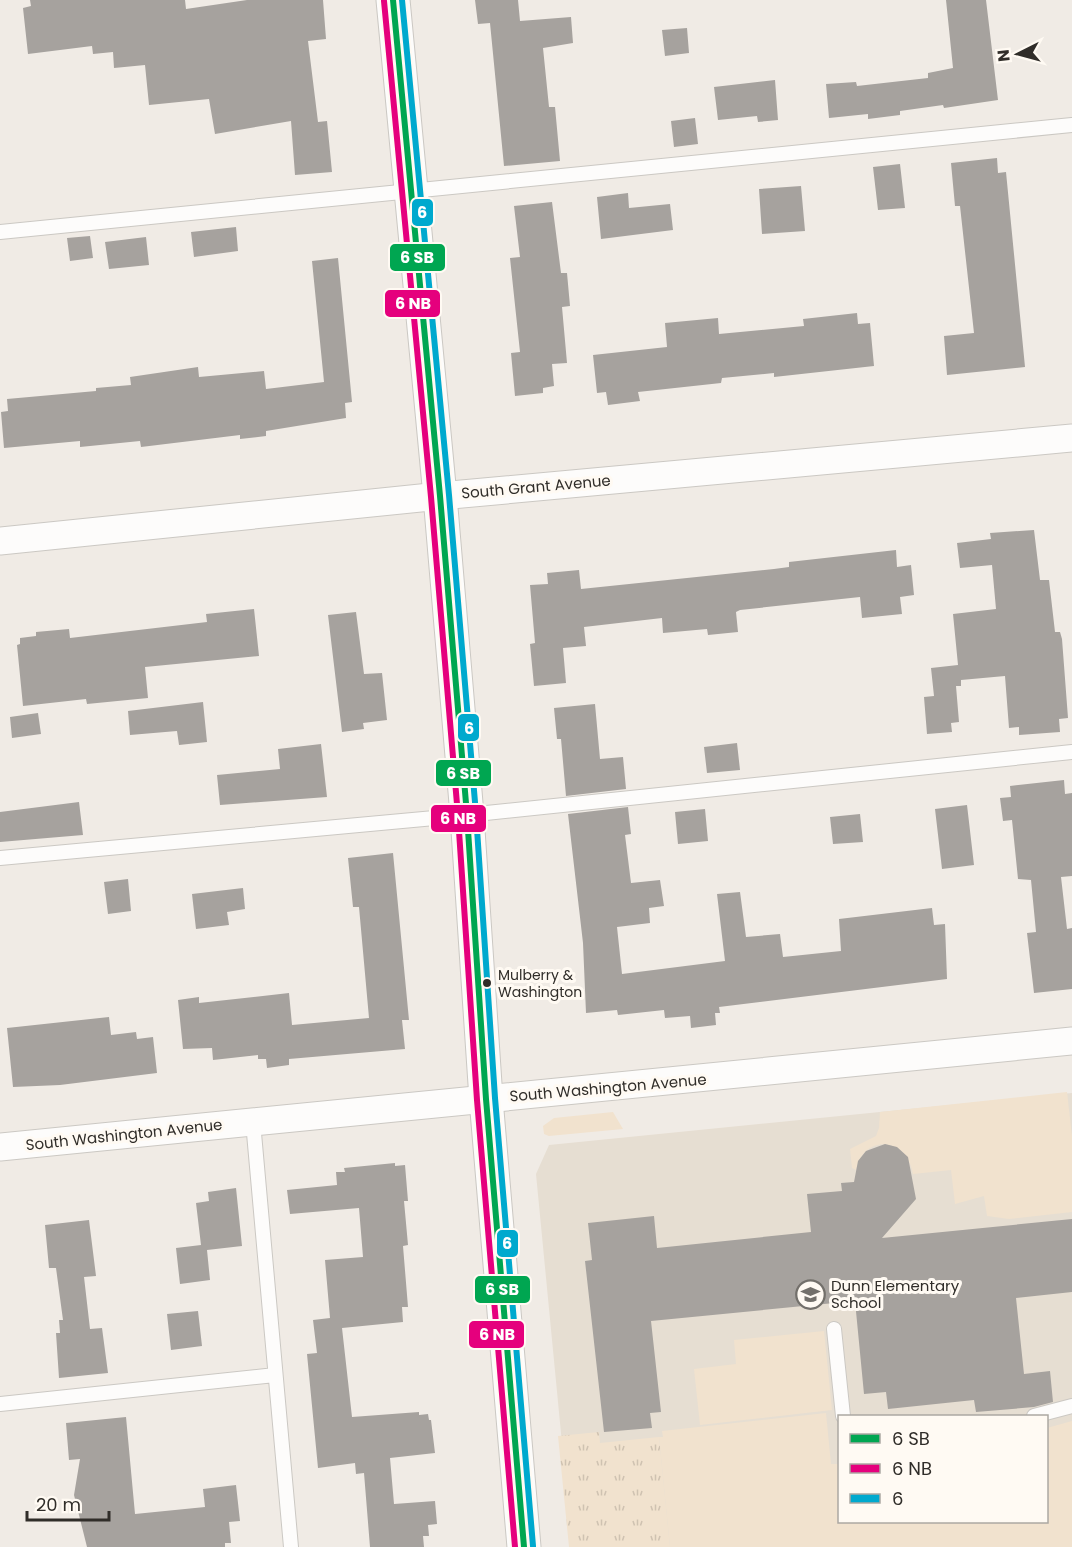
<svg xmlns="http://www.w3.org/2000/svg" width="1072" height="1547" viewBox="0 0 1072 1547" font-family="Poppins,sans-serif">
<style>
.built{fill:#e6ded2;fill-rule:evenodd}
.grass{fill:#f1e2ce}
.park{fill:url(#park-tufts)}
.building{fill:#a6a29e}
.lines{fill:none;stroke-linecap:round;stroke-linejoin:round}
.lane-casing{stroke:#cbc8c3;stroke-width:16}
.street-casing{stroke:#cbc8c3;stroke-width:29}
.primary-casing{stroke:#cbc8c3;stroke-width:35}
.lane{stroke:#fdfcfb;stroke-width:14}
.street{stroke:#fdfcfb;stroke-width:27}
.primary{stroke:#fdfcfb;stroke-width:33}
.bus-1-casing{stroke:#fffaf3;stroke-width:10}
.bus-2-casing{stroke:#fffaf3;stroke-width:10}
.bus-3-casing{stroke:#fffaf3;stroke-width:10}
.bus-1{stroke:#00a651;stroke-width:6}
.bus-2{stroke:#e5007d;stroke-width:6}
.bus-3{stroke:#00a9ce;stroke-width:6}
.bus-dot{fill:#302d29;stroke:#fffaf3;stroke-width:2}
.labels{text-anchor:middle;stroke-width:6;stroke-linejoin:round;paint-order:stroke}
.bus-label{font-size:14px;fill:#302d29;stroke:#fffaf3;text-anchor:start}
.street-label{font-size:15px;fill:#302d29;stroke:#fffaf3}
.poi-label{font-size:15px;fill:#302d29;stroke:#fffaf3;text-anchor:start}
.line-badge{stroke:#fffaf3;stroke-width:2}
.badge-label{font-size:16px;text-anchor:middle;font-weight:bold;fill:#fff}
</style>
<defs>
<pattern id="park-tufts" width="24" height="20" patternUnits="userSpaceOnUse" patternTransform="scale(1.5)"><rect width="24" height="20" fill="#f1e2ce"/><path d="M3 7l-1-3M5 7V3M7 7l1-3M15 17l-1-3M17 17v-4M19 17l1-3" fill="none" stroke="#cfc2b1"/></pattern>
</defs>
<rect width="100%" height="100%" fill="#f0ebe5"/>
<path class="built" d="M1072 1093V1547H572L536 1174 549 1145ZM840 1416H1046V1522H840Z"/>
<path class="grass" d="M1067 1092 1072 1136V1212L1009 1219 987 1216 984 1196 955 1204 951 1170 913 1174C907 1137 864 1133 856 1170L852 1168 850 1149 876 1136 879 1128 880 1112Z
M613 1112 623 1129 549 1136 544 1134 543 1126 554 1118Z
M824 1331 832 1410 700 1425 694 1369 736 1364 734 1340Z
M826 1413 831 1464H839L840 1522H1046L1047 1428 1072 1421V1547H670L659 1437H663L662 1431Z"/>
<path class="park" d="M599 1432 600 1443 659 1437 670 1547H569L558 1436Z"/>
<path class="building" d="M30 0H185L186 9 247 0H323L326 39 308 41 318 122 327 121 332 172 295 175 291 121 215 134 209 99 149 105 145 65 114 68 113 52 93 54 92 46 28 54 23 8 31 6Z
M475 0H518L520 21 571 17 573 43 543 48 549 107H555L560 161 504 166 490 23 478 24Z
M946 0H986L998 100 944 108 943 105 900 111V115L868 119V114L829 118 826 84 856 82 857 86 928 78V73L953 68Z
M687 28 689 53 665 56 662 30Z
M775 80 778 120 758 122 757 116 718 120 714 87Z
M695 118 698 144 674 147 671 121Z
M997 158 998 173 1006 172 1025 367 947 375 944 336 974 333 960 206H955L951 163Z
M900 164 905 208 878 210 873 167Z
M801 186 805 231 762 234 759 189Z
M628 193 629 208 670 204 673 230 601 239 597 197Z
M552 202 561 273H567L570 306 562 307 567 363 552 364 554 386 543 388V393L515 396 511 353 520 352 510 258 520 257 514 206Z
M236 227 238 251 194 257 191 232Z
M90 236 93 258 70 261 67 238Z
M146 237 149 265 109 269 105 242Z
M338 258 352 402 345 403 346 418 266 431V436L240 439V435L141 447 140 441 80 447V441L4 448 1 412 8 411 7 399 96 391V388L131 385 130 377 198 367 199 377 264 371 266 389 324 382 312 261Z
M857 313 858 324 870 323 874 366 774 377V373L722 378 721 383 638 392 640 401 608 405 606 392 597 393 593 355 667 347 665 323 718 318 719 334 804 326 803 319Z
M1034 530 1040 580H1049L1055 632H1060L1062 639 1068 718 1059 719 1060 732 1019 735V727L1009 728 1005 676 961 680V686H956L959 722 951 723 952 732 927 734 924 697 934 696 931 668 958 665 953 614 996 609 992 565 960 568 957 543 991 539 990 533Z
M896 550 897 567 911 565 914 595 900 597 902 614 862 618 860 597 740 610 736 612 738 632 708 635 707 629 663 633 662 618 584 627 586 646 563 648 566 683 534 686 530 644 535 643 530 585 548 584 547 573 579 570 581 589 774 569 789 567V562Z
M254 609 259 656 145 667 148 698 87 704 86 699 23 706 17 645 20 644V638L36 636V632L69 629 70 638 207 622 206 614Z
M356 612 364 674 382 673 387 720 363 723 364 729 342 732 328 615Z
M203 702 207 742 179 745 177 731 130 735 128 711Z
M595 704 600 759 623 757 626 789 566 796 561 739H557L554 708Z
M38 713 41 734 12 738 10 717Z
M737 743 740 770 707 773 704 747Z
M321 744 327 797 220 805 217 775 280 769 278 749Z
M1064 780 1065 794 1072 793V876L1061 877 1067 929 1072 928V989L1034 993 1027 933 1036 932 1031 880 1018 879 1012 820 1003 821 1000 798 1011 797 1010 786Z
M79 802 83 835 0 842V812Z
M967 805 974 865 942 869 935 809Z
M628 807 631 834 625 835 631 883 660 880 664 906 649 908 650 923 617 927 622 974 725 961 717 894 740 892 746 937 780 934 783 957 841 951 839 919 932 908 934 925 945 924 947 979 719 1007 720 1013H715L716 1025 691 1028 690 1016 665 1018 664 1010 618 1015 617 1010 586 1013 583 943 568 814Z
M705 809 708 841 678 844 675 812Z
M860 814 863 842 833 844 830 817Z
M393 853 409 1020H402L405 1049 289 1059V1065L267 1068 266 1059H258V1055L213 1060 212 1048 183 1049 178 1000 199 997V1003L289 993 292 1025 369 1018 359 907H353L348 858Z
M128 879 131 911 108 914 104 882Z
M243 888 245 909 227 912 229 925 196 929 192 894Z
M109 1017 111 1035 136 1032 137 1039 153 1037 157 1073 60 1085 13 1087 7 1028Z
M885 1144 897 1147 908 1157 916 1199 882 1238 1072 1219V1292L1016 1298 1024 1374 1050 1371 1053 1402 1034 1407 976 1412 974 1400 888 1409 886 1392 864 1394 855 1301 651 1321 661 1412 650 1413 652 1428 604 1432 585 1261 592 1260 588 1223 654 1216 657 1248 811 1232 807 1194 842 1191 841 1183 854 1182 858 1161 866 1151Z
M395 1163V1166L405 1165 408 1201H404L408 1245 403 1246 408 1307H402L403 1322 342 1328 352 1417 419 1412V1415L428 1414 429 1420H431L435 1453 390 1458 394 1504 435 1501 437 1524 428 1525 429 1536H423L424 1547H370L364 1473 356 1474 355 1463 318 1468 307 1354 317 1353 313 1320 330 1318 325 1260 363 1257 359 1208 290 1214 287 1190 337 1185 336 1172H345L344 1168Z
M236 1188 242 1246 207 1250 210 1280 180 1284 176 1248 201 1245 196 1203 209 1201 208 1192Z
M89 1220 96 1276 84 1277 90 1329 102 1328 108 1373 59 1378 56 1333H60L59 1320H63L56 1268H49L45 1225Z
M198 1311 202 1346 171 1350 167 1314Z
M126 1417 135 1514 205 1507 203 1489 236 1485 240 1521 229 1522 231 1543H225V1547H87L74 1495 80 1459 69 1460 66 1423Z"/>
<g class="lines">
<defs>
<path id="lane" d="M0 232 1072 125
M0 858 467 815 1072 752
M253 1122 291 1547
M834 1329 843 1416
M0 1404 275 1375
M1034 1416 1072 1406"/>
<path id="street" d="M0 541 440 496 1072 438
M0 1147 1072 1041"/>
<path id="primary" d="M393 0 440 496 467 815 486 1099 524 1547"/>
</defs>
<use href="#lane" class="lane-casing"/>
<use href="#street" class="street-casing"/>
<use href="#primary" class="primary-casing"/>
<use href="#lane" class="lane"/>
<use href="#street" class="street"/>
<use href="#primary" class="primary"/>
<defs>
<path id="bus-1" d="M393 0 440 496 467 815 486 1099 524 1547"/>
<path id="bus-2" d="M384 1 431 497 458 816 477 1100 515 1547"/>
<path id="bus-3" d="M402 0 449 495 476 814 495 1098 533 1546"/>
</defs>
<use href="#bus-1" class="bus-1-casing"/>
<use href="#bus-2" class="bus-2-casing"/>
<use href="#bus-3" class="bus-3-casing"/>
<use href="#bus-1" class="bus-1"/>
<use href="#bus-2" class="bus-2"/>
<use href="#bus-3" class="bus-3"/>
</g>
<defs>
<symbol id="school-ring" viewBox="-11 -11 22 22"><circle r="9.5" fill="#fffaf3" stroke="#73706b" stroke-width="1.5"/><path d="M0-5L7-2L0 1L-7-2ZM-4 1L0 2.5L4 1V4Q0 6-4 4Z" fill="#73706b"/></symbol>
</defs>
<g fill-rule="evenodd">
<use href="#school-ring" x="794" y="1278" width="33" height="33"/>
</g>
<circle class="bus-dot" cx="487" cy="983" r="5"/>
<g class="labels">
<g class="bus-label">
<text x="498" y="980">Mulberry &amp;<tspan x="498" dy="17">Washington</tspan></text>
</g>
<g class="street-label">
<text transform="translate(536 487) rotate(-5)" y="5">South Grant Avenue</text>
<text transform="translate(608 1088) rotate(-5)" y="5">South Washington Avenue</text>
<text transform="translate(124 1135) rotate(-6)" y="5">South Washington Avenue</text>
</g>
<g class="poi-label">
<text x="831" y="1291">Dunn Elementary<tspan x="831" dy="17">School</tspan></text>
</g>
</g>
<g class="line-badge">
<rect x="411" y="198" width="23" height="29" rx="6" fill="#00a9ce"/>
<rect x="389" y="243" width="57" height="29" rx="6" fill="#00a651"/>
<rect x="384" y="289" width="57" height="29" rx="6" fill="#e5007d"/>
<rect x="457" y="713" width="23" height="29" rx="6" fill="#00a9ce"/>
<rect x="435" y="759" width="57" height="28" rx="6" fill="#00a651"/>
<rect x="430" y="804" width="57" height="29" rx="6" fill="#e5007d"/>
<rect x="496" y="1229" width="23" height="29" rx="6" fill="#00a9ce"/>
<rect x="474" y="1275" width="57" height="29" rx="6" fill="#00a651"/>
<rect x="468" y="1320" width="57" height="29" rx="6" fill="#e5007d"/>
</g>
<g class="badge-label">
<text x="422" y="218">6</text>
<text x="417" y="263">6 SB</text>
<text x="413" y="309">6 NB</text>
<text x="469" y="734">6</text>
<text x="463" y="779">6 SB</text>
<text x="458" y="824">6 NB</text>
<text x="507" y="1249">6</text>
<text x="502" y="1295">6 SB</text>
<text x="497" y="1340">6 NB</text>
</g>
<rect x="838" y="1415" width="210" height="108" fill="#fffaf3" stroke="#aca8a2" stroke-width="1.5"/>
<rect x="850" y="1434" width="30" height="9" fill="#00a651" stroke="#aca8a2" stroke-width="1.5"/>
<text x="892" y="1445" font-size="18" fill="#302d29">6 SB</text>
<rect x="850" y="1464" width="30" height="9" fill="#e5007d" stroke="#aca8a2" stroke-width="1.5"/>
<text x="892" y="1475" font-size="18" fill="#302d29">6 NB</text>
<rect x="850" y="1494" width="30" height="9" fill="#00a9ce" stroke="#aca8a2" stroke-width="1.5"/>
<text x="892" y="1505" font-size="18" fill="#302d29">6</text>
<g transform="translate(1018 54) rotate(264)" stroke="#fffaf3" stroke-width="4.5" paint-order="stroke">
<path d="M0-4.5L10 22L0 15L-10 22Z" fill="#302d29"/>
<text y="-9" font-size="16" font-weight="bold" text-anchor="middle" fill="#302d29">N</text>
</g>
<path d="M27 1511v9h82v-9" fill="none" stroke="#302d29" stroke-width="3"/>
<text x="36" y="1511" font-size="18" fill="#302d29" stroke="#fffaf3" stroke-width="4.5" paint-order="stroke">20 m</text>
</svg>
